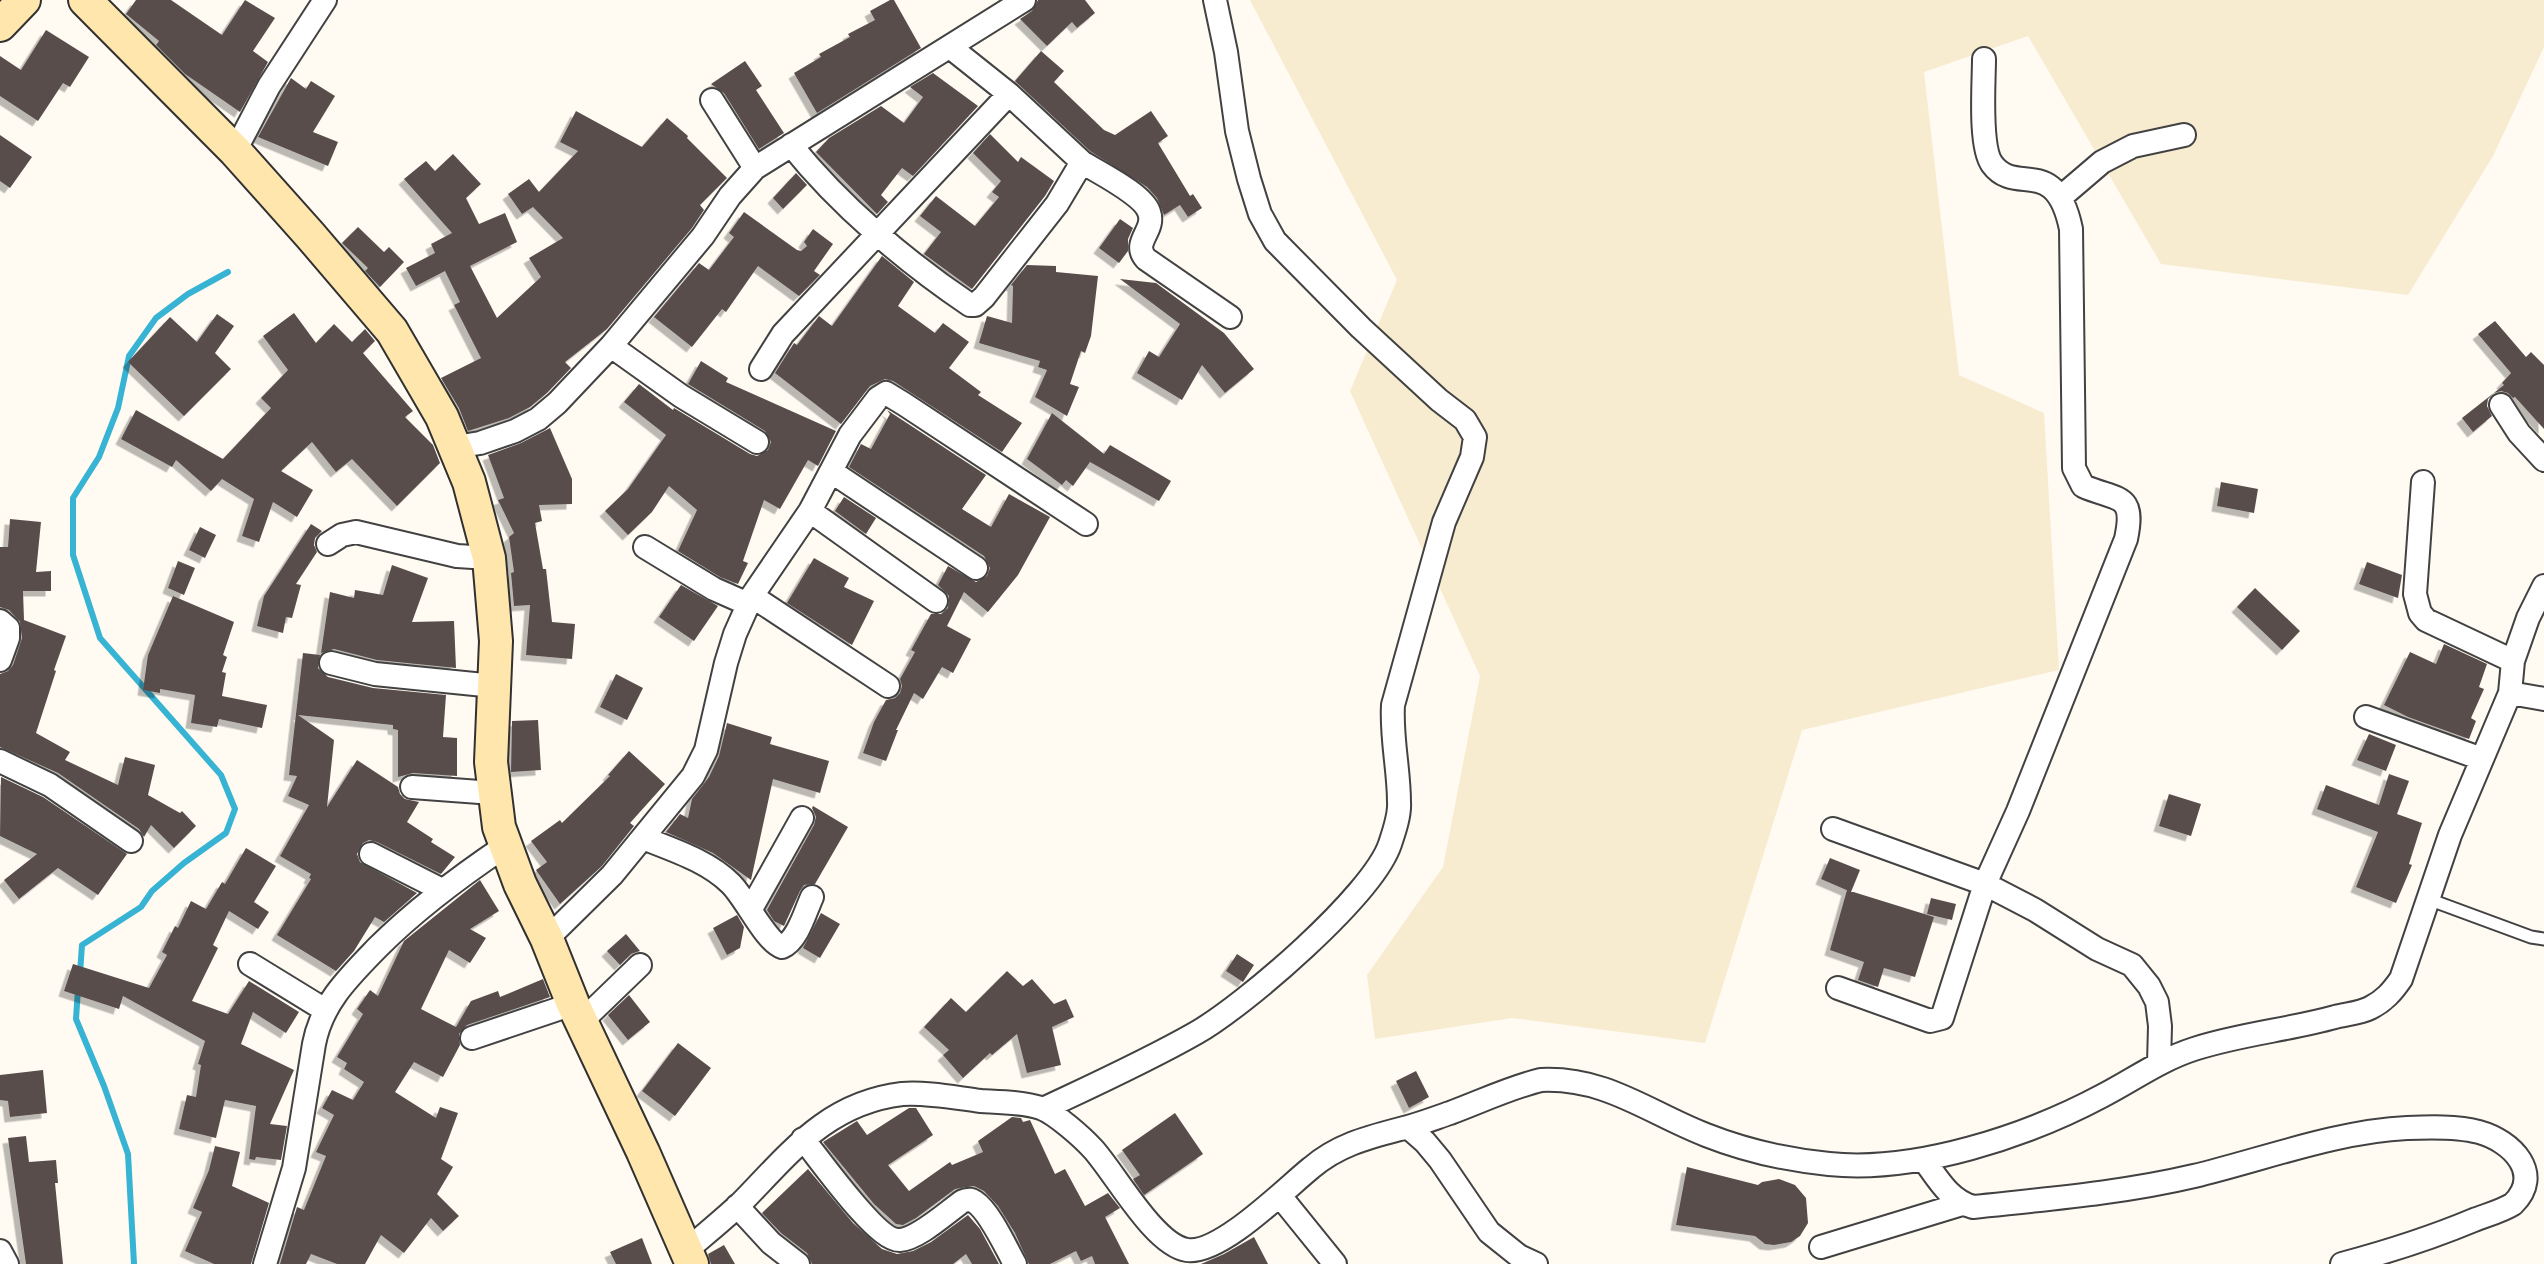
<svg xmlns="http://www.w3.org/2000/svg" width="2544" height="1264" viewBox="0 0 2544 1264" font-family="'IBM Plex Serif',serif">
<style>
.farmland{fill:#f7ecd0}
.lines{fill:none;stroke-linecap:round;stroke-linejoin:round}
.stream{stroke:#37b3d4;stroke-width:6}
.building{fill:#594e4b;filter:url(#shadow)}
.lane-casing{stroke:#424242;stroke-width:15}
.street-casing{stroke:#424242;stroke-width:26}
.secondary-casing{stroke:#313131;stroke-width:36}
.lane{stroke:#fff;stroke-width:11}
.street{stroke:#fff;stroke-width:22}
.secondary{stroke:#ffe6ad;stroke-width:32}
</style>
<defs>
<filter id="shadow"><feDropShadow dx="-5.5" dy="5.5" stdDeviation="0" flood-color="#0004"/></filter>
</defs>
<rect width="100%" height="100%" fill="#fffaf2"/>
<path class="farmland" d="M1250 0H2544V47L2493 156 2408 295 2161 264 2028 36 1924 72 1959 375 2044 413 2059 670 1802 730 1705 1043 1512 1018 1375 1039 1367 975 1443 867 1480 676 1350 391 1397 280Z"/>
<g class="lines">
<path class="stream" d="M80 973 82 945 141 907 152 891 184 863 226 833 235 809 221 775 100 638 73 555V498L99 457 118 408 129 356 156 318 188 294 228 272
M78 989 76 1019 104 1086 128 1154 134 1264"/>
</g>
<path class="building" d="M136 0H171L222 35 245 0 275 18 253 51 268 62 240 112 185 74 156 45 159 41 126 14Z
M890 0H894L921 48 817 113 794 73 821 57 819 54 850 37 848 34 875 20 870 11Z
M1038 0H1085L1095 13 1077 28 1072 22 1047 46 1020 19 1032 11Z
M46 30 89 57 70 87 63 83 38 121 0 96V56L21 70Z
M1041 51 1064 71 1054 82 1104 130 1115 135 1151 111 1168 136 1158 143 1190 196 1193 194 1202 208 1188 217 1180 205 1164 215 1157 198 1147 187 1090 151 1015 81Z
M745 61 762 86 756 90 784 133 759 149 724 93 711 84Z
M933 73 978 106 913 176 902 168 881 195 888 202 877 214 816 152 829 138 881 106 904 123 923 97 910 87Z
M291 78 306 89 311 81 335 96 313 132 338 142 328 166 258 137Z
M576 111 642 147 667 118 688 136 687 138 727 178 700 205 704 210 692 228 607 329 565 362 571 368 547 393 530 407 509 418 468 431 459 408 441 378 481 358 454 305 460 302 445 271 416 286 406 268 435 253 431 244 452 233 404 179 426 161 435 171 453 154 481 184 466 198 479 224 505 213 517 242 470 266 497 318 541 277 529 258 563 238 533 207 522 214 508 194 529 179 539 192 578 151 560 142Z
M990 134 1018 162 1021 157 1054 181 1045 196 972 289 924 254 941 232 920 216 936 196 975 226 999 197 992 192 1001 181 973 153Z
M0 135 32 157 10 188 0 181Z
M796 173 807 185 783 209 773 198Z
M744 212 797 250 801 251 807 246 804 242 813 229 833 244 814 271 820 275 799 296 758 266 726 312 722 309 692 347 654 317 699 263 709 270 734 237 729 233Z
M1120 219 1133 228 1128 239V251L1119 263 1099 248Z
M358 227 384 252 389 247 404 262 380 287 365 271 368 268 342 243Z
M882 256 914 282 898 306 935 333 943 323 969 342 949 368 981 392 978 395 1022 423 1002 452 893 381 885 379 870 386 841 424 775 373 794 343 797 345 819 316 832 326Z
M1027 265 1056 266V272L1098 276 1091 336 1085 353 1081 351 1070 384 1079 387 1067 416 1035 397 1047 370 1038 367 1040 361 979 343 987 316 1012 323 1013 286 1011 285Z
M1120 279 1156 283 1224 333 1254 369 1225 393 1202 365 1182 400 1137 373 1149 351 1159 357 1180 324Z
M294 313 316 343 334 324 352 342 365 329 375 341 363 353 413 411 405 417 433 445 440 463 397 506 352 459 336 472 312 442 281 471 313 490 297 517 273 502 259 542 242 536 254 499 222 479 211 491 176 460 172 467 121 439 136 410 223 459 271 408 261 398 288 370 263 336Z
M217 314 234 326 215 353 231 369 184 416 128 362 170 317 197 342Z
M2495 321 2526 357 2531 352 2544 365V429L2515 397 2513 398 2508 393 2501 391 2494 393 2488 399 2487 406 2492 416 2473 432 2462 418 2504 385 2502 383 2511 373 2478 334Z
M701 361 728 378 726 382 836 431 818 466 808 460 780 509 764 500 743 561 748 563 738 584 720 577 678 551 697 510 669 486 652 512 628 535 605 511 628 489 666 435 624 402 639 384 673 410 674 408 750 454 757 456 768 450 771 442 765 431 688 384Z
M887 410 986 475 962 509 991 527 1009 494 1050 517 1018 575 988 612 964 592 947 626 971 639 953 673 942 667 923 699 914 693 896 730H898L886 761 863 753 874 722 886 700 895 698 900 693 902 686 900 679 915 652 911 650 931 614H941L948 608 949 596 938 585 948 566 976 582 987 576 990 568 984 556 849 467 861 444 871 449 890 414Z
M1052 413 1104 454 1110 445 1171 481 1159 501 1090 462 1073 486 1066 480 1062 485 1027 459Z
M550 428 572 479V504L539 505 542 521 535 523 543 569H546L552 622 575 624 572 659 526 655 530 605 514 606 511 573 514 572 509 537 514 533 498 500 504 498 488 455 521 443Z
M2221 482 2258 489 2254 513 2217 506Z
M844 497 876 518 866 534 835 511Z
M10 519 41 522 36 572 51 571V591H23L24 620 66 636 54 670 56 671 36 733 70 752 65 760 118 785 125 757 155 765 148 795 180 813 182 811 196 826 174 848 151 825 144 837 139 829 58 773 0 747V674L8 671 13 665 22 638 20 622 9 610 0 607V547H8Z
M311 524 322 531 315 538 314 545 317 552 296 584 301 585 292 618 286 617 283 633 257 626 264 596Z
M200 527 216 535 205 558 189 550Z
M814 558 849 578 844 587 874 601 852 645 787 603Z
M178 561 195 568 184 595 168 588Z
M2367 562 2402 575 2398 598 2359 584Z
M392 565 428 578 412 622 454 621 456 668 377 660 334 649 321 653 330 592 354 598 355 590 383 595Z
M681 585 718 606 694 641 659 617Z
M2255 588 2300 631 2282 650 2237 607Z
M173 596 234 622 223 655 227 657 222 672 226 673 222 696 267 705 262 728 219 719 217 727 191 723 195 695 160 689V693L143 690 148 655Z
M2444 644 2487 664 2479 687 2484 689 2471 718 2476 721 2469 739 2408 717 2384 705 2410 652 2436 664Z
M303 653 320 655 318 668 328 677 373 688 446 695 443 737 457 738V776L413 773 398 777V730L393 729V725L298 715 334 740 327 807 357 760 398 787 400 794 405 799 419 802 407 822 433 839 431 842 455 857 441 874 377 842 369 840 363 843 357 854 360 862 417 893 384 922 375 917 354 951 336 971 277 935 311 879 309 878 311 874 280 856 309 805 288 796 297 776 289 775Z
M616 674 643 688 627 720 600 707Z
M538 720 541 770 511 772 512 721Z
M727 723 772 737 770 744 829 761 820 793 773 779 751 880 713 853 666 832 680 814 688 818 692 799 709 777 719 756Z
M2369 734 2396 745 2386 771 2357 760Z
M629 751 665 784 630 823 634 826 602 866 560 904 536 870 547 862 531 841 560 820 562 823 610 776 608 775Z
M2389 774 2409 781 2397 814 2422 823 2409 864 2412 865 2396 903 2356 887 2378 832 2317 809 2326 785 2379 805Z
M1 777 43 797 127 854 98 895 58 868 19 899 4 880 37 854 0 836Z
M2169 794 2201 804 2191 836 2159 826Z
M813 806 848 827 815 884 804 885 800 891 784 926 774 921 767 910 814 825 816 817 812 808Z
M246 848 276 866 254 902 269 912 258 929 229 911 213 945 218 948 192 1001 228 1014 249 981 299 1012 286 1033 253 1012 241 1044 294 1070 270 1124 287 1126 281 1160 256 1157 255 1160 249 1159 256 1106 225 1100 216 1138 179 1129 187 1095 196 1097 201 1065 198 1064 205 1041 123 996 119 1009 64 991 73 964 149 988 167 955 162 952 175 926 178 928 191 901 206 909 222 882 225 884Z
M1830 858 1860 870 1851 892 1821 879Z
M480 880 499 911 470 929 486 938 470 963 449 950 421 1009 456 1027 471 1001 498 991 500 997 543 979 550 997 467 1025 459 1034 460 1045 443 1077 414 1062 395 1092 436 1118 440 1107 458 1113 441 1159 453 1167 437 1194 459 1216 443 1231 431 1218 404 1253 381 1235 365 1264H337L311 1254 306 1264H280L297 1207 304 1210 326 1156 316 1152 334 1115 322 1108 332 1090 353 1100 364 1082 344 1069 347 1063 337 1057 363 1014 357 1009 370 990 378 996 404 941Z
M1847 890 1934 917 1915 977 1884 968 1878 987 1875 986 1858 980 1864 962 1830 950Z
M1931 898 1956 904 1952 920 1927 914Z
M821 913 840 924 820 958 803 948Z
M737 915 744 927 740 948 727 955 713 928Z
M626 934 640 951 631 954 620 965 607 951Z
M1237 954 1254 965 1243 982 1226 971Z
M1007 971 1023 986 1032 979 1054 1004 1066 999 1074 1017 1052 1027 1061 1065 1027 1073 1017 1034 992 1055 990 1053 963 1078 943 1055 949 1050 924 1027 951 998 966 1012Z
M629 995 650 1022 628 1040 608 1015Z
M678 1043 711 1068 675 1116 642 1091Z
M43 1070 47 1113 10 1117 8 1101 0 1100V1075Z
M1416 1071 1429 1097 1409 1108 1396 1081Z
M909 1108H916L933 1135 888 1165 909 1191 950 1162 952 1165 983 1152 978 1141 1012 1117 1021 1118 1023 1122 1030 1120 1055 1174 1065 1169 1085 1206 1108 1193 1120 1208 1105 1217 1129 1264H1095L1092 1256 1081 1261 1076 1251 1050 1264H1029L1015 1233 998 1206 984 1191 974 1186 955 1189 916 1218 903 1225 896 1224 874 1204 823 1142 857 1121 867 1135Z
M1175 1113 1203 1154 1144 1195 1133 1179 1140 1175 1122 1150Z
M26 1136 29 1162 56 1160 58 1183H55L63 1264H26L8 1138Z
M215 1146 240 1152 232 1186 269 1203 251 1264H214L185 1251 202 1212 193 1208 209 1170Z
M1687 1167 1758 1185 1762 1182 1779 1179 1795 1185 1806 1198 1808 1223 1800 1236 1791 1242 1774 1245 1765 1244 1755 1236 1676 1225Z
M808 1169 853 1223 882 1249 897 1254 913 1251 931 1242 968 1215 980 1229 999 1264H972L966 1254 953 1264H812L807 1253 781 1233 762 1213Z
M1254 1237 1268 1264H1201L1224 1254Z
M642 1238 652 1264H616L610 1252Z
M724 1245 735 1264H711L708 1254Z"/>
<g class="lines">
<defs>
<path id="lane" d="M2428 899 2531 937 2544 939"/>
<path id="street" d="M950 47 1009 94
M712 100 755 168
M791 145C839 205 906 262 970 305H975L984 297 1057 204 1082 162C1099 173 1143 194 1149 212 1156 231 1131 242 1146 259L1230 317
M235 151 269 86 325 0
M2061 197 2102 162 2133 146 2184 135
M611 346 681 396 757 442
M761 369 783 334 1009 94 1082 162
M2501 405 2519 433 2544 460
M455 447 480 443 515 431 538 419 557 403 611 346 703 236 730 196 755 168 1024 0
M832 472 976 568
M2423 482 2415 594 2420 613 2426 620 2513 661
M810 511 936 601
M328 544 342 535 356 532 457 556 489 558
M645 547 714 589 748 604
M752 596 888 686
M0 621 8 628V638L0 660
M331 663 375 674 494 686
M2510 693 2544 699
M2366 717 2482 759
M0 761 50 785 131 841
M412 787 493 793
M1833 829 1985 884 2035 910 2097 949 2132 965 2149 986 2157 1002 2160 1026 2159 1063
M643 838C673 850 708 861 731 884 746 899 766 942 782 947 798 940 805 912 812 897
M371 854 442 890
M751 909 802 818
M547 939 612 875 693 776 706 750 726 663 735 634 752 596 810 511 850 435 878 398 886 393 904 404 1086 524
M250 964 325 1010
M1838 988 1930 1021 1942 1018 1985 884 2018 811 2126 539C2136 492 2117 501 2083 486L2074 468 2071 229C2055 153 2016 197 1992 164 1979 146 1984 82 1984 59
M581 1022 640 965
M472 1038 573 1004
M1043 1109C1094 1085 1147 1061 1196 1033 1244 1006 1373 895 1390 844 1394 832 1400 815 1399 802 1399 769 1391 738 1393 705L1444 522 1472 457 1475 437 1465 420 1439 400 1361 328 1275 241 1260 214 1249 179 1237 131 1226 52 1215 0
M1408 1127 1425 1142 1440 1160 1489 1232 1519 1256 1536 1264
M803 1139C819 1158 877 1242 900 1240 918 1239 947 1212 963 1201 969 1200 969 1198 975 1202 990 1212 1006 1248 1015 1264
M1924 1160C1938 1179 1949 1200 1973 1207 2047 1199 2122 1193 2194 1176 2261 1160 2338 1131 2407 1128 2429 1127 2457 1126 2479 1132 2512 1141 2544 1174 2513 1204 2502 1211 2487 1215 2474 1220 2431 1238 2387 1252 2342 1264
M1280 1196 1335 1264
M737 1206 771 1243 798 1264
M1821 1247 1962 1204
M0 1251 7 1264
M686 1251C704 1235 723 1220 741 1203 790 1153 827 1103 902 1094 927 1092 956 1098 981 1101 1000 1102 1022 1102 1041 1108 1056 1114 1082 1137 1093 1149 1115 1173 1154 1245 1187 1250 1220 1255 1286 1188 1311 1168 1339 1144 1370 1137 1404 1128 1420 1124 1435 1118 1450 1113 1480 1102 1511 1087 1541 1080 1606 1077 1649 1113 1706 1135 1744 1150 1788 1160 1829 1164 1916 1173 2027 1136 2102 1096 2133 1080 2160 1060 2194 1049 2240 1034 2288 1030 2335 1017 2347 1014 2360 1013 2370 1008 2384 1001 2392 992 2401 979L2450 835 2510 693 2513 661 2528 618 2544 586
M265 1264 294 1168 314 1044C322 1002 350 976 378 947 417 908 459 877 505 846"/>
<path id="secondary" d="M85 0 235 151 310 235 392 331 442 417 469 482 489 558 496 641 491 762 499 827 520 884 547 939 573 1004 643 1152 692 1264
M0 25 24 0"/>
</defs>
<use href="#lane" class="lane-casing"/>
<use href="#street" class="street-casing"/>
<use href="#secondary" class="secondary-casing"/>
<use href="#lane" class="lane"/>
<use href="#street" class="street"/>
<use href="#secondary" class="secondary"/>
</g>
</svg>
